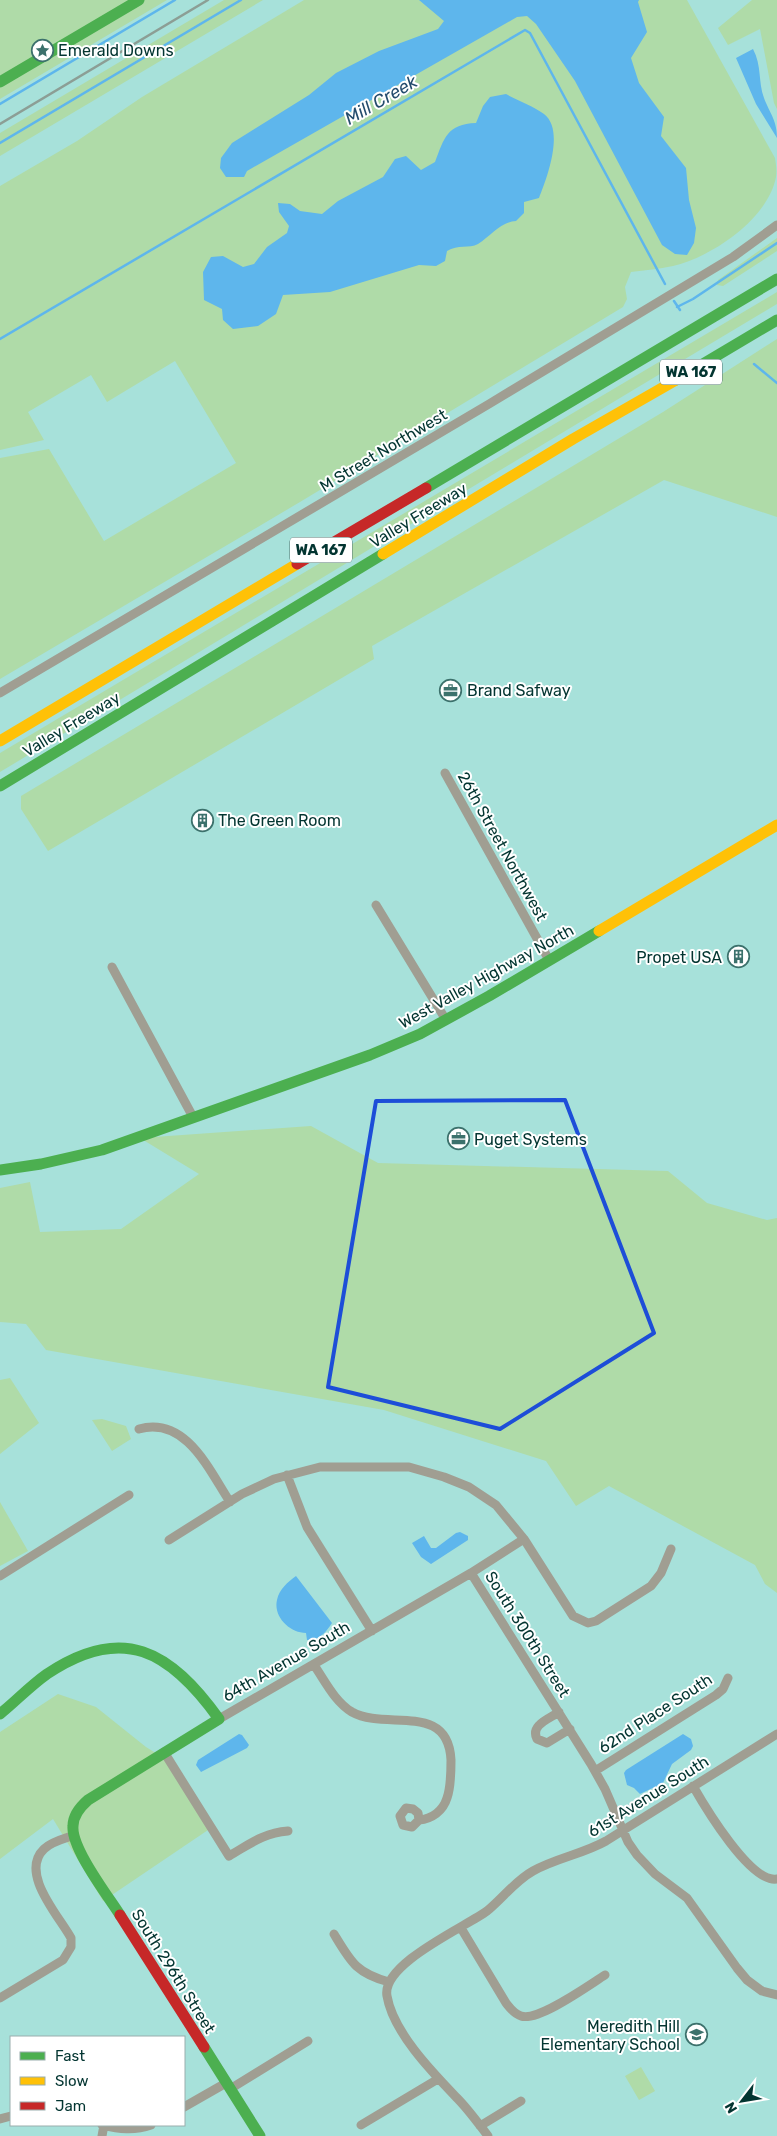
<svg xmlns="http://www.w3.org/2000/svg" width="777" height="2136" viewBox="0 0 777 2136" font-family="Rubik,sans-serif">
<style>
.green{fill:#afdba8}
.water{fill:#5eb6ec}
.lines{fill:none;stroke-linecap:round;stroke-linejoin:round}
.stream{stroke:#5eb6ec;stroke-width:2.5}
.street{stroke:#a09e92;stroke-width:9}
.fast{stroke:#4caf50;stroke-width:11}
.slow{stroke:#ffc107;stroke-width:11}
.jam{stroke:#c62828;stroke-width:11}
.rail{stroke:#8c9e95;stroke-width:2.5}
.marked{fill:none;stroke:#1d4ed8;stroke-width:4;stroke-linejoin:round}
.labels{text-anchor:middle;stroke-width:4;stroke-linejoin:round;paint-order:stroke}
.shield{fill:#fff;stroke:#4f726f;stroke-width:1}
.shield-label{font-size:15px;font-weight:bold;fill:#033531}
.poi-label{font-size:16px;fill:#033531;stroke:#fff;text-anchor:start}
.street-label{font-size:16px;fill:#033531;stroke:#fff}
.water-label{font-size:18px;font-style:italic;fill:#244c6d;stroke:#fff}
</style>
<rect width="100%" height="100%" fill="#a7e1da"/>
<path class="green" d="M0 0H167L0 99Z
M224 0H263L0 156V133Z
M304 0H687L775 158C776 164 777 171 776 177 768 219 712 257 673 266 659 269 645 270 631 272L625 287 627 299 623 307 300 502 0 679V458L49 449 104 541 236 463 175 361 107 402 91 375 28 412 44 440 0 450V186L77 141 142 97Z
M752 0H777V109L774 103 760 29 728 45 718 28Z
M777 238V251L723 286 717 285 718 280Z
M777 292V304C517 459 262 615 0 772V753Z
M777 339V517L664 480 372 646 374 659 48 851 21 809V796L663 412Z
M311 1126 378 1163 668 1171 707 1203 767 1220 777 1218V1593L765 1584 755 1565 609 1486 576 1506 546 1461 384 1410 46 1350 26 1324 0 1322V1188L30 1182 40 1232 121 1229 199 1174 140 1138Z
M10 1378 39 1423 0 1454V1380Z
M102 1419 126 1426 131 1439 112 1451 92 1420Z
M0 1502 28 1551 0 1566Z
M58 1694 96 1707 146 1747 159 1755 164 1752 211 1828 103 1901 53 1819 0 1859V1732Z
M641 2067 655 2091 639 2100 625 2076Z"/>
<path class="water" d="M419 0H639L638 2 647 32 631 58 639 83 664 117 661 136 686 168 689 200 696 228 694 243 687 255 675 254 662 245 575 81 536 24 527 16 517 17 247 171 244 177H226L220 168 221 158 232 143 309 95 336 73 379 51 438 29 444 21Z
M753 49C762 66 758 82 764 98 770 114 777 120 777 138L756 104 736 58Z
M506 94C518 101 534 106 544 114 565 130 547 178 539 198L524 202V213L516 221C500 222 491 236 478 244 469 249 458 244 447 251L445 261 436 266 419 265 330 292 283 295 276 314 258 326 233 329 223 320 222 309 204 300 203 272 211 257 223 256 243 267 254 264 267 247 287 233 289 226 279 212 278 203 290 204 300 211 322 214 338 201 383 177 395 159 406 156 421 170 435 162C444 138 447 124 476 123L483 106 490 97Z
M460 1532 468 1536V1540L431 1564 421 1557 412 1543 424 1536 431 1548H436L456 1533Z
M296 1576 332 1623C326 1632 319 1641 307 1640L306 1633C290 1633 273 1617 277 1600 279 1589 288 1582 296 1576Z
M239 1734 242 1735 249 1745 247 1748 201 1772 196 1765 198 1760Z
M683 1734 691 1739 693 1746 691 1750 672 1764 663 1783 640 1794 634 1788 627 1785 624 1773 626 1770Z"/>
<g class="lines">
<path class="stream" d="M0 104 175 0
M0 143 241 0
M674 301 680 310
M677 307 693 299 777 243
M0 339 525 30 530 33 665 284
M754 364 777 383"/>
<path class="street" d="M0 693 489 404 733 257 777 225
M445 773 549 960
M376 905 446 1020
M112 967 193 1117
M139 1429C186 1416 209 1470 230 1502
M287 1475 307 1527 372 1631
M169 1540 242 1494 274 1479 320 1467H409L444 1477 469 1487 496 1505 524 1539 573 1616 588 1623 596 1621 651 1586 661 1573 671 1549
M471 1573 591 1764 605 1789 628 1842 637 1855 655 1874 687 1898 737 1968 747 1980 762 1991 777 1995
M0 1576 129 1495
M314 1665C325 1681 335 1702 352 1712 386 1731 448 1701 451 1760 451 1772 451 1787 447 1798 443 1811 432 1819 419 1820L412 1827 403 1825 400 1816 406 1808 413 1809 418 1813 419 1820
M559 1712C549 1719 530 1725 537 1739L547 1743 570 1729
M219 1719 471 1573 524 1539
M164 1752 229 1856C250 1844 263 1833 288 1831
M595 1771 716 1695 723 1689 728 1678
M693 1786C705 1807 751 1884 777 1879
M461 1928 506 2003C510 2008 514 2014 521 2016 538 2022 589 1985 605 1975
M334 1934C351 1962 356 1973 389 1982
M0 1998 63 1960 71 1947V1938C59 1916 19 1873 44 1849 51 1842 63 1839 72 1836
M230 2089 308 2041
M184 2107 226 2083
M0 2119 11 2116
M102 2125C119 2129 134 2131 151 2125
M361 2125 438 2079
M480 2126 521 2101
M102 2136 104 2125
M488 2136C478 2123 468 2109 457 2098 432 2072 393 2032 387 1996 381 1964 465 1927 487 1911 503 1898 515 1881 533 1871 556 1858 583 1854 606 1841L777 1734"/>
<path class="fast" d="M0 82 139 0
M676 380 777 320
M426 488 777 279
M0 786 383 554
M0 1170 41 1164 102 1150 370 1055 420 1034 489 996 599 931
M0 1714C16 1701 30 1686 47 1674 123 1623 170 1651 219 1719L88 1800C80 1807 73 1815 73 1826 71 1848 108 1896 120 1915
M204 2047 260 2136"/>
<path class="slow" d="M383 554 573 439 676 380
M0 741 297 564
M599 931 777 825"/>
<path class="jam" d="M297 564 426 488
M120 1915 204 2047"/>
<path class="rail" d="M0 124 208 0"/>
</g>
<path class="marked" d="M565 1100 654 1333 500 1429 328 1387 376 1101Z"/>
<defs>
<symbol id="sight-ring" viewBox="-11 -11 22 22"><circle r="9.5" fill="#fff" stroke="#3c716c" stroke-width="1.5"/><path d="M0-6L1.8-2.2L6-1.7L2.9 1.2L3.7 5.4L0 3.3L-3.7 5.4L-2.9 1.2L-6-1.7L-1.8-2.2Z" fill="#3c716c"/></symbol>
<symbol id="office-ring" viewBox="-11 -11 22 22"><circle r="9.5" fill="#fff" stroke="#3c716c" stroke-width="1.5"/><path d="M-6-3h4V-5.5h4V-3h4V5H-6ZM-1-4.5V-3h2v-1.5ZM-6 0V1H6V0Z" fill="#3c716c"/></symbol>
<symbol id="building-ring" viewBox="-11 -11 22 22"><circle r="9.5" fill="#fff" stroke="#3c716c" stroke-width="1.5"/><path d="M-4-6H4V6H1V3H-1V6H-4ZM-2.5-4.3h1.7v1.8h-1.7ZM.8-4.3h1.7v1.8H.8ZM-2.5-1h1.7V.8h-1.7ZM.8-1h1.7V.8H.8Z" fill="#3c716c"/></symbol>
<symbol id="school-ring" viewBox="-11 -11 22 22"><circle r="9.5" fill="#fff" stroke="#3c716c" stroke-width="1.5"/><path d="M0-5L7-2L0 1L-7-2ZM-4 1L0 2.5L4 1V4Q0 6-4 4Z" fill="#3c716c"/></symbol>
</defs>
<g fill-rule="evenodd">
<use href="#sight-ring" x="30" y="38" width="25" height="25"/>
<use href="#office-ring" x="438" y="678" width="25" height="25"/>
<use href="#building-ring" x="190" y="808" width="25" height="25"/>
<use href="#building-ring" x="726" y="944" width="25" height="25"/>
<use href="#office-ring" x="446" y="1126" width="25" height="25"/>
<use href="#school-ring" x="684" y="2022" width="25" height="25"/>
</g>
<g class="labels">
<g class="shield">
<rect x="660" y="359.5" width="62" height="25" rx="4"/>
<rect x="290" y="537.5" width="62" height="25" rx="4"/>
</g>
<g class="shield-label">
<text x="691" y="377">WA 167</text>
<text x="321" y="555">WA 167</text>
</g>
<g class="poi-label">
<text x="58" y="56">Emerald Downs</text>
<text x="467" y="696">Brand Safway</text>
<text x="218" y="826">The Green Room</text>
<text x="722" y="963" text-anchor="end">Propet USA</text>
<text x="474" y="1145">Puget Systems</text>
<text x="680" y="2032" text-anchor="end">Meredith Hill<tspan x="680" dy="18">Elementary School</tspan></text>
</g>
<g class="street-label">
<text transform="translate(383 450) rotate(-31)" y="6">M Street Northwest</text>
<text transform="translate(418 515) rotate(-31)" y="6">Valley Freeway</text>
<text transform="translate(71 724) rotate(-31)" y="6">Valley Freeway</text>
<text transform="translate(503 846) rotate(61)" y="6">26th Street Northwest</text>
<text transform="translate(486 976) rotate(-29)" y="6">West Valley Highway North</text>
<text transform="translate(528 1634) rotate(58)" y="6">South 300th Street</text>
<text transform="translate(286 1661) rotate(-30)" y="6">64th Avenue South</text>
<text transform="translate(655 1713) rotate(-33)" y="6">62nd Place South</text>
<text transform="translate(648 1796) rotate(-32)" y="6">61st Avenue South</text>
<text transform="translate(174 1971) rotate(58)" y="6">South 296th Street</text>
</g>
<g class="water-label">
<text transform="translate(381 100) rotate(-30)" y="6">Mill Creek</text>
</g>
</g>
<rect x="10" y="2036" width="175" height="90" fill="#ffffff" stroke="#9aaead"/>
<rect x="20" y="2052" width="25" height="8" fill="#4caf50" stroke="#9aaead"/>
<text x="55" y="2061" font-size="15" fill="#033531">Fast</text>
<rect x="20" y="2077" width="25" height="8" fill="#ffc107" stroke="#9aaead"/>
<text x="55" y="2086" font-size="15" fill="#033531">Slow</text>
<rect x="20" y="2102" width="25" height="8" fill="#c62828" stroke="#9aaead"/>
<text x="55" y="2111" font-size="15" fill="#033531">Jam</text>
<g transform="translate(742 2101) rotate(239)" stroke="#ffffff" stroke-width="4" paint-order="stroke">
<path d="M0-4L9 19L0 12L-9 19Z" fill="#033531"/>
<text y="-8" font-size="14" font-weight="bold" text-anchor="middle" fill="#033531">N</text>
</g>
</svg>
